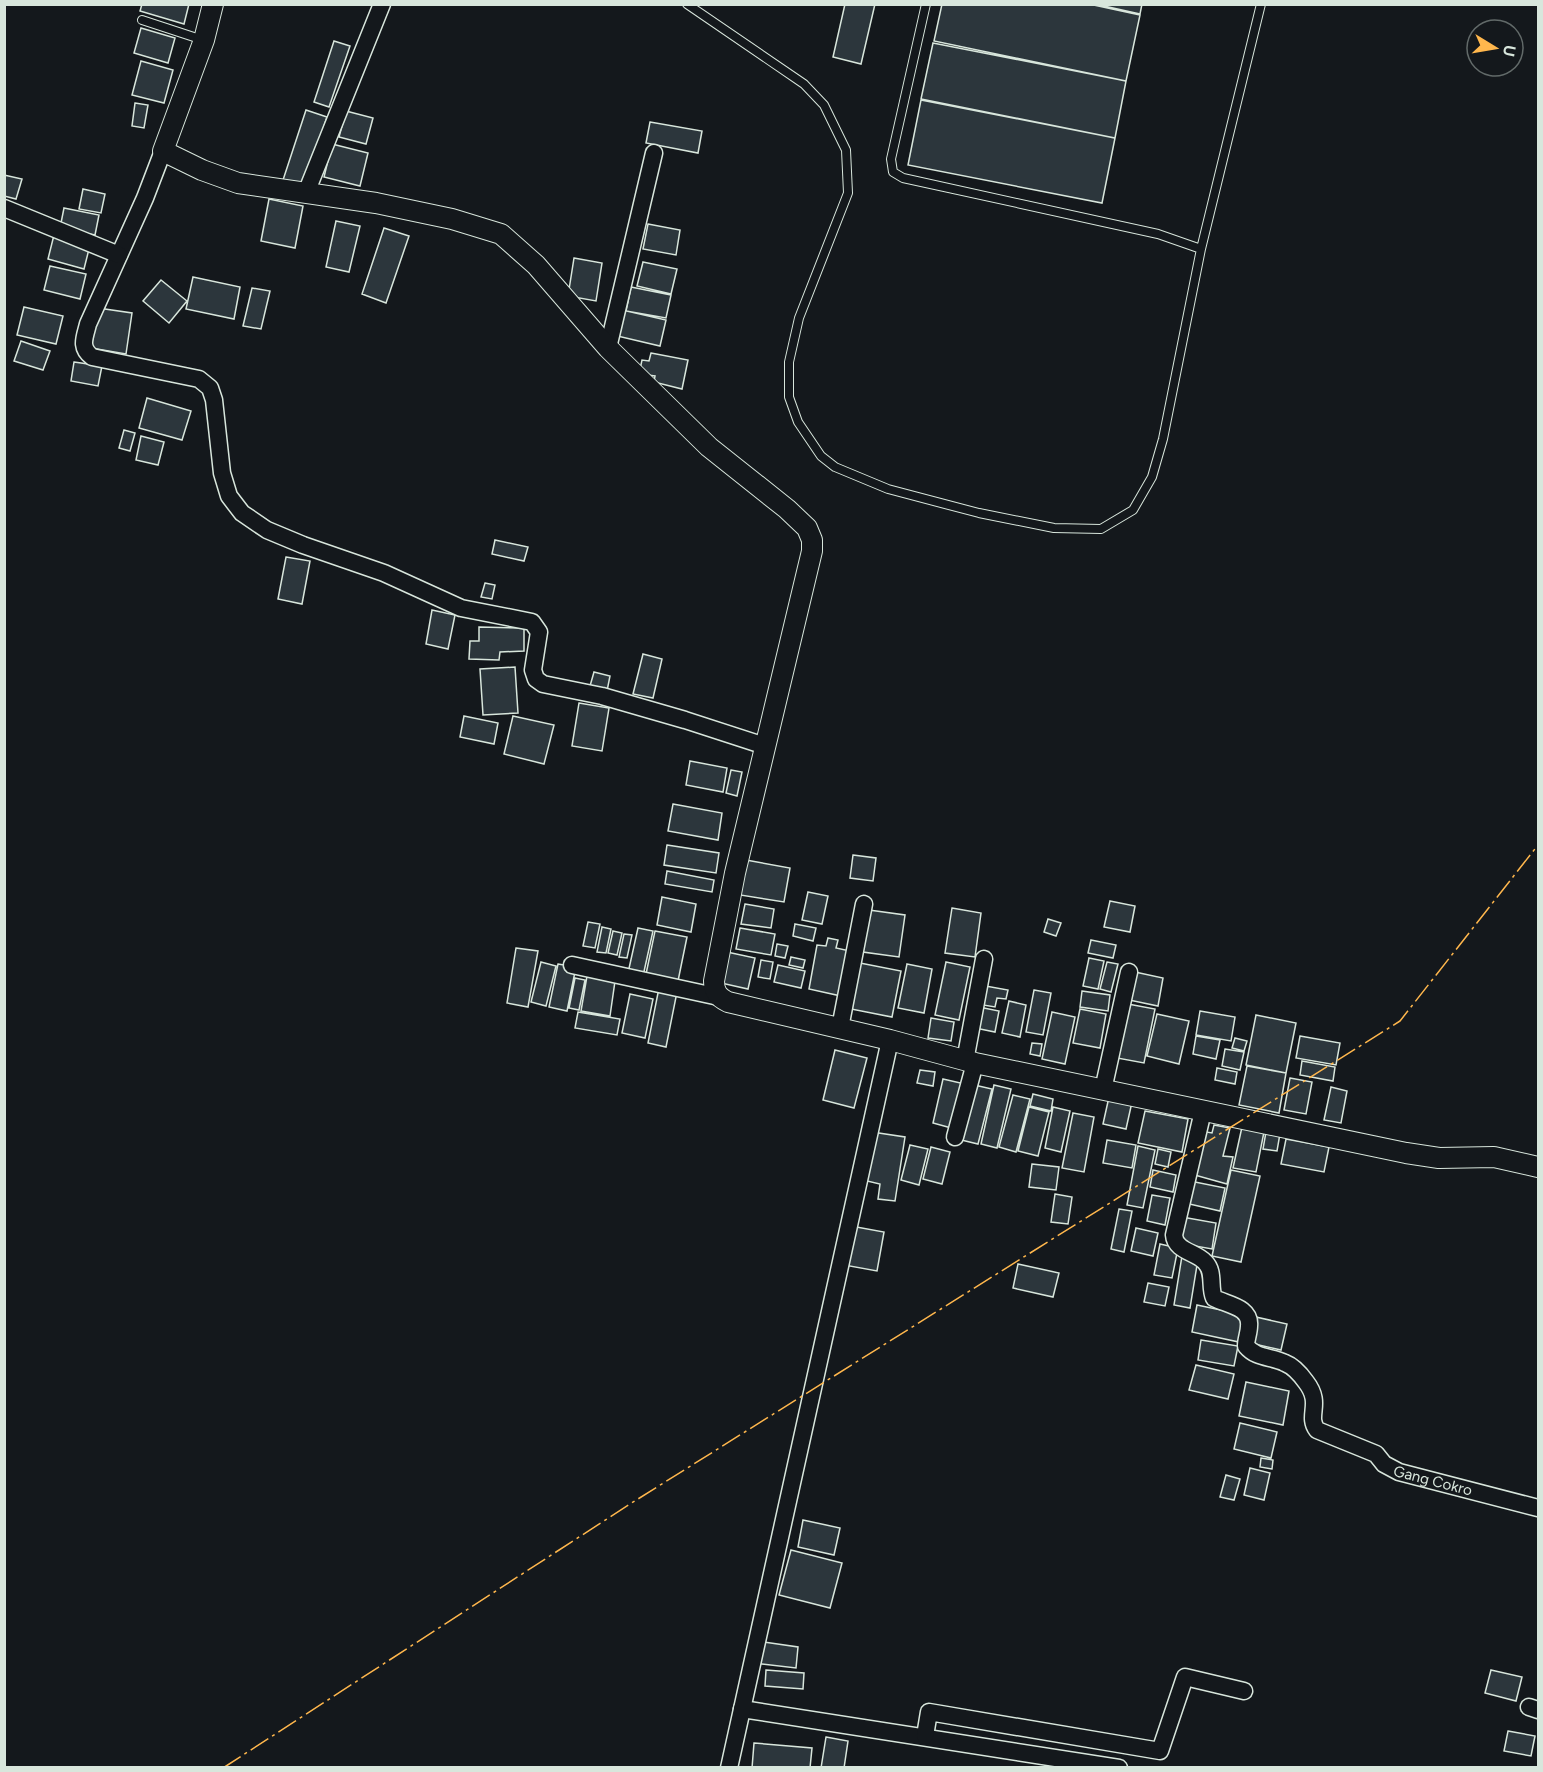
<svg xmlns="http://www.w3.org/2000/svg" width="1543" height="1772" viewBox="0 0 1543 1772" font-family="Figtree,sans-serif">
<style>
.building{fill:#2c363c;stroke:#d8e6dc;stroke-width:1.5}
.lines{fill:none;stroke-linecap:round;stroke-linejoin:round}
.service-casing{stroke:#d8e6dc;stroke-width:10}
.minor-casing{stroke:#d8e6dc;stroke-width:19}
.tertiary-casing{stroke:#d8e6dc;stroke-width:22}
.service{stroke:#14181c;stroke-width:8}
.minor{stroke:#14181c;stroke-width:16}
.tertiary{stroke:#14181c;stroke-width:20}
.power{stroke:#ffb74d;stroke-width:1.5;stroke-dasharray:21 4.5 3 4.5;stroke-linecap:butt}
.labels{text-anchor:middle;stroke-width:4.5;stroke-linejoin:round;paint-order:stroke}
.street-label{font-size:15px;fill:#d8e6dc;stroke:#14181c}
</style>
<rect width="100%" height="100%" fill="#14181c"/>
<path class="building" d="M142 4H189L184 24 140 11Z
M845 4H875L861 64 833 57Z
M942 4H1089L1140 15 1126 81 934 41Z
M1095 4H1142L1140 14Z
M141 28 175 38 168 63 134 53Z
M334 41 350 46 329 107 314 102Z
M933 43 1126 81 1115 138 921 99Z
M141 61 173 70 164 103 132 95Z
M921 100 1115 138 1102 203 908 165Z
M135 103 148 105 144 128 132 126Z
M306 110 327 117 304 187 283 180Z
M346 111 373 118 366 144 339 137Z
M650 122 702 131 698 153 646 143Z
M332 144 368 153 360 186 324 177Z
M4 175 22 179 16 199 4 196Z
M83 189 105 194 101 213 79 209Z
M269 199 303 206 295 248 261 241Z
M64 208 99 215 95 235 60 228Z
M336 221 360 226 349 272 326 267Z
M648 224 680 230 676 255 643 249Z
M384 228 409 236 386 303 362 294Z
M54 235 90 245 84 269 48 259Z
M574 258 602 263 596 301 568 296Z
M643 262 677 269 671 294 637 286Z
M50 266 86 274 80 299 44 290Z
M193 277 240 287 234 319 186 309Z
M161 280 187 301 169 323 143 301Z
M631 287 671 295 666 318 626 311Z
M252 288 270 291 261 329 243 326Z
M24 307 63 316 56 344 17 335Z
M98 308 132 313 126 354 91 348Z
M618 309 666 320 660 346 613 335Z
M21 341 50 351 43 370 14 361Z
M651 353 688 360 682 389 654 382 655 376 639 374 642 360 649 361Z
M74 362 102 366 98 386 71 381Z
M147 398 191 411 182 440 139 428Z
M124 430 135 433 130 451 119 448Z
M141 436 164 442 158 465 136 460Z
M495 540 528 547 524 561 492 554Z
M286 557 310 561 302 604 278 599Z
M485 583 495 585 492 599 481 597Z
M432 610 455 615 448 649 426 644Z
M479 627 524 628V651L500 652 499 660 469 659 470 641H479Z
M643 654 662 659 653 698 633 694Z
M515 667 518 713 483 715 480 669Z
M594 672 610 676 607 691 590 686Z
M579 703 609 708 602 751 572 746Z
M464 716 498 723 494 744 460 737Z
M513 716 554 725 544 764 504 754Z
M690 761 727 768 723 792 686 785Z
M731 770 742 772 737 796 726 793Z
M673 804 722 813 718 840 668 831Z
M667 845 719 853 716 873 664 865Z
M853 855 876 858 873 881 850 878Z
M746 860 790 868 784 902 740 895Z
M667 871 714 880 712 892 665 884Z
M808 892 828 896 822 924 802 920Z
M662 897 696 904 691 932 657 925Z
M1110 901 1135 906 1130 932 1104 927Z
M745 904 774 909 771 928 741 924Z
M952 908 981 913 975 957 945 953Z
M869 910 905 915 899 957 863 952Z
M1048 919 1061 923 1056 936 1044 932Z
M588 922 600 924 595 948 583 946Z
M795 924 816 928 813 941 793 936Z
M602 927 611 929 606 953 597 952Z
M638 928 653 931 643 976 628 973Z
M740 928 775 934 771 955 736 949Z
M613 931 622 933 617 955 608 953Z
M655 931 687 937 678 981 646 974Z
M624 934 632 935 627 958 619 957Z
M828 938 838 940 836 948 850 951 841 996 809 989 817 945 826 946Z
M1091 940 1116 945 1113 958 1088 953Z
M777 944 788 946 785 958 775 956Z
M516 948 538 951 528 1007 507 1003Z
M727 952 755 958 748 989 721 983Z
M791 957 805 960 803 968 789 965Z
M1089 958 1104 961 1098 989 1083 986Z
M761 960 773 962 770 979 758 977Z
M541 962 556 966 546 1006 531 1002Z
M946 962 970 967 959 1020 935 1015Z
M1107 962 1118 964 1111 992 1100 989Z
M860 963 901 971 892 1017 851 1009Z
M558 964 576 967 567 1011 549 1007Z
M907 964 932 969 924 1013 898 1008Z
M778 965 805 971 801 988 774 982Z
M1135 972 1163 978 1158 1006 1129 1000Z
M587 976 615 981 610 1016 581 1011Z
M575 978 585 980 579 1010 569 1008Z
M980 985 1008 990 1006 999 997 998 995 1007 977 1004Z
M659 988 677 992 666 1047 648 1043Z
M1034 990 1051 993 1043 1035 1026 1032Z
M1082 991 1110 995 1108 1011 1080 1007Z
M630 994 653 999 645 1038 622 1033Z
M1009 1001 1026 1005 1020 1037 1002 1033Z
M1128 1004 1155 1009 1144 1063 1117 1058Z
M979 1007 999 1011 995 1032 975 1028Z
M1080 1009 1106 1014 1100 1048 1073 1043Z
M1200 1011 1235 1017 1231 1041 1196 1035Z
M578 1012 620 1019 617 1035 575 1028Z
M1052 1012 1075 1017 1065 1064 1042 1059Z
M1157 1014 1189 1021 1179 1064 1147 1056Z
M1256 1015 1296 1023 1286 1073 1246 1065Z
M931 1018 954 1022 951 1041 928 1038Z
M1196 1036 1220 1040 1216 1059 1193 1054Z
M1300 1036 1340 1043 1336 1065 1296 1058Z
M1235 1038 1247 1041 1244 1051 1232 1048Z
M1032 1043 1042 1044 1040 1056 1030 1054Z
M1225 1049 1244 1052 1240 1070 1222 1066Z
M835 1050 867 1058 854 1108 823 1100Z
M1302 1061 1335 1067 1333 1081 1300 1075Z
M1247 1066 1286 1073 1279 1113 1239 1105Z
M1217 1068 1237 1072 1235 1084 1215 1080Z
M920 1070 935 1072 933 1086 917 1083Z
M1290 1078 1312 1082 1306 1114 1284 1110Z
M943 1079 965 1084 955 1129 933 1123Z
M970 1084 992 1089 978 1144 957 1139Z
M994 1085 1011 1089 997 1148 981 1144Z
M1331 1087 1347 1091 1341 1123 1324 1120Z
M1033 1094 1053 1099 1051 1111 1030 1106Z
M1013 1095 1030 1099 1016 1152 999 1147Z
M1109 1097 1132 1102 1126 1129 1103 1124Z
M1029 1107 1049 1112 1038 1156 1018 1151Z
M1053 1107 1070 1111 1061 1152 1045 1148Z
M1145 1111 1188 1119 1182 1152 1138 1143Z
M1073 1113 1094 1117 1084 1172 1062 1168Z
M1214 1125 1230 1128 1223 1156 1233 1157 1227 1184 1191 1174 1201 1131 1212 1133Z
M1267 1126 1281 1128 1277 1151 1263 1149Z
M1242 1127 1264 1132 1256 1172 1233 1168Z
M872 1132 905 1137 895 1201 878 1199 880 1184 867 1181Z
M1286 1139 1329 1147 1324 1172 1281 1164Z
M1107 1140 1136 1145 1132 1168 1103 1163Z
M910 1145 928 1149 919 1185 901 1180Z
M1138 1146 1155 1150 1143 1208 1127 1205Z
M931 1147 950 1152 942 1184 923 1179Z
M1158 1149 1171 1152 1168 1167 1155 1164Z
M1032 1164 1059 1167 1056 1190 1029 1187Z
M1153 1170 1176 1175 1173 1192 1150 1187Z
M1231 1170 1260 1176 1241 1262 1212 1256Z
M1190 1181 1225 1188 1220 1211 1185 1203Z
M1055 1194 1072 1197 1068 1224 1051 1222Z
M1152 1195 1170 1198 1165 1225 1147 1221Z
M1119 1209 1132 1211 1124 1252 1111 1249Z
M1182 1217 1216 1223 1212 1249 1178 1243Z
M851 1226 884 1232 877 1271 844 1265Z
M1136 1228 1158 1233 1153 1256 1131 1251Z
M1160 1244 1178 1248 1172 1278 1154 1275Z
M1182 1256 1198 1259 1190 1308 1174 1305Z
M1018 1264 1059 1273 1053 1297 1013 1288Z
M1148 1283 1169 1287 1165 1306 1144 1302Z
M1197 1305 1245 1315 1239 1342 1192 1332Z
M1256 1317 1287 1324 1281 1350 1250 1343Z
M1201 1340 1238 1346 1234 1366 1198 1360Z
M1196 1365 1234 1374 1228 1399 1189 1390Z
M1246 1382 1289 1391 1283 1425 1239 1416Z
M1240 1423 1277 1432 1271 1458 1234 1449Z
M1261 1458 1273 1460 1272 1469 1260 1467Z
M1250 1468 1270 1473 1264 1500 1244 1495Z
M1226 1475 1240 1479 1234 1500 1220 1497Z
M803 1520 840 1528 834 1555 798 1547Z
M791 1550 842 1563 830 1608 779 1595Z
M757 1641 798 1647 796 1668 754 1663Z
M766 1670 804 1673 803 1689 765 1686Z
M1491 1670 1522 1677 1516 1701 1485 1693Z
M1508 1731 1535 1736 1531 1756 1504 1751Z
M826 1737 848 1741 844 1768H821Z
M754 1743 812 1748 810 1768H752Z"/>
<g class="lines">
<defs>
<path id="service" d="M687 4 804 84 824 105 846 150 848 193 799 318 789 362V397L798 422 821 456 835 467 888 489 979 513 1054 528 1101 529 1133 510 1152 477 1163 439 1201 249 1158 234 903 178 893 172 891 159 926 4
M142 20 203 40
M1201 249 1261 4"/>
<g id="minor">
<path d="M163 151 145 198 88 324C85 337 79 347 92 357L199 379 210 388 214 400 222 473 229 496 242 513 267 530 303 545 384 573 461 608 532 622 539 632 533 670 536 679 543 684 602 696 685 720 765 746"/>
<path d="M306 193 382 4"/>
<path d="M4 208 119 255"/>
<path d="M608 348 654 153"/>
<path d="M572 965 719 997"/>
<path d="M840 1028 864 904"/>
<path d="M965 1061 984 959"/>
<path d="M1103 1090 1129 972"/>
<path id="s1" d="M1203 1111 1174 1235C1175 1251 1196 1252 1205 1262 1215 1272 1209 1287 1214 1298 1228 1305 1251 1307 1249 1326 1249 1333 1246 1339 1246 1346 1257 1359 1271 1356 1285 1363 1293 1366 1301 1375 1306 1382 1323 1404 1306 1415 1317 1430L1376 1454 1384 1464 1399 1472 1538 1508"/>
<path d="M955 1137 975 1063"/>
<path d="M1529 1707 1538 1710"/>
<path d="M742 1709 1119 1768"/>
<path d="M925 1736 929 1712 1160 1751 1185 1677 1244 1691"/>
<path d="M729 1768 890 1040"/>
</g>
<path id="tertiary" d="M213 4 204 40 163 151 202 170 238 183 376 203 452 219 501 234 536 265 608 348 709 447 787 509 807 528 812 540V551L735 873 714 981C714 992 718 997 728 1002L890 1040 975 1063 1406 1153 1439 1158 1494 1157 1538 1167"/>
</defs>
<use href="#service" class="service-casing"/>
<use href="#minor" class="minor-casing"/>
<use href="#tertiary" class="tertiary-casing"/>
<use href="#service" class="service"/>
<use href="#minor" class="minor"/>
<use href="#tertiary" class="tertiary"/>
<path class="power" d="M223 1768 630 1504 1400 1021 1538 845"/>
</g>
<g class="labels">
<g class="street-label">
<text dy="5" stroke="none"><textPath href="#s1" startOffset="528">Gang Cokro</textPath></text>
</g>
</g>
<rect width="1543" height="1772" fill="none" stroke="#d8e6dc" stroke-width="12"/>
<g transform="translate(1495 48) rotate(101)"><circle r="28" fill="#14181c" stroke="#626a69" stroke-width="1.5"/>
<path d="M0-4.5L10 22L0 15L-10 22Z" fill="#ffb74d"/>
<text y="-9" font-size="16" font-weight="bold" text-anchor="middle" fill="#d8e6dc">U</text>
</g>
</svg>
